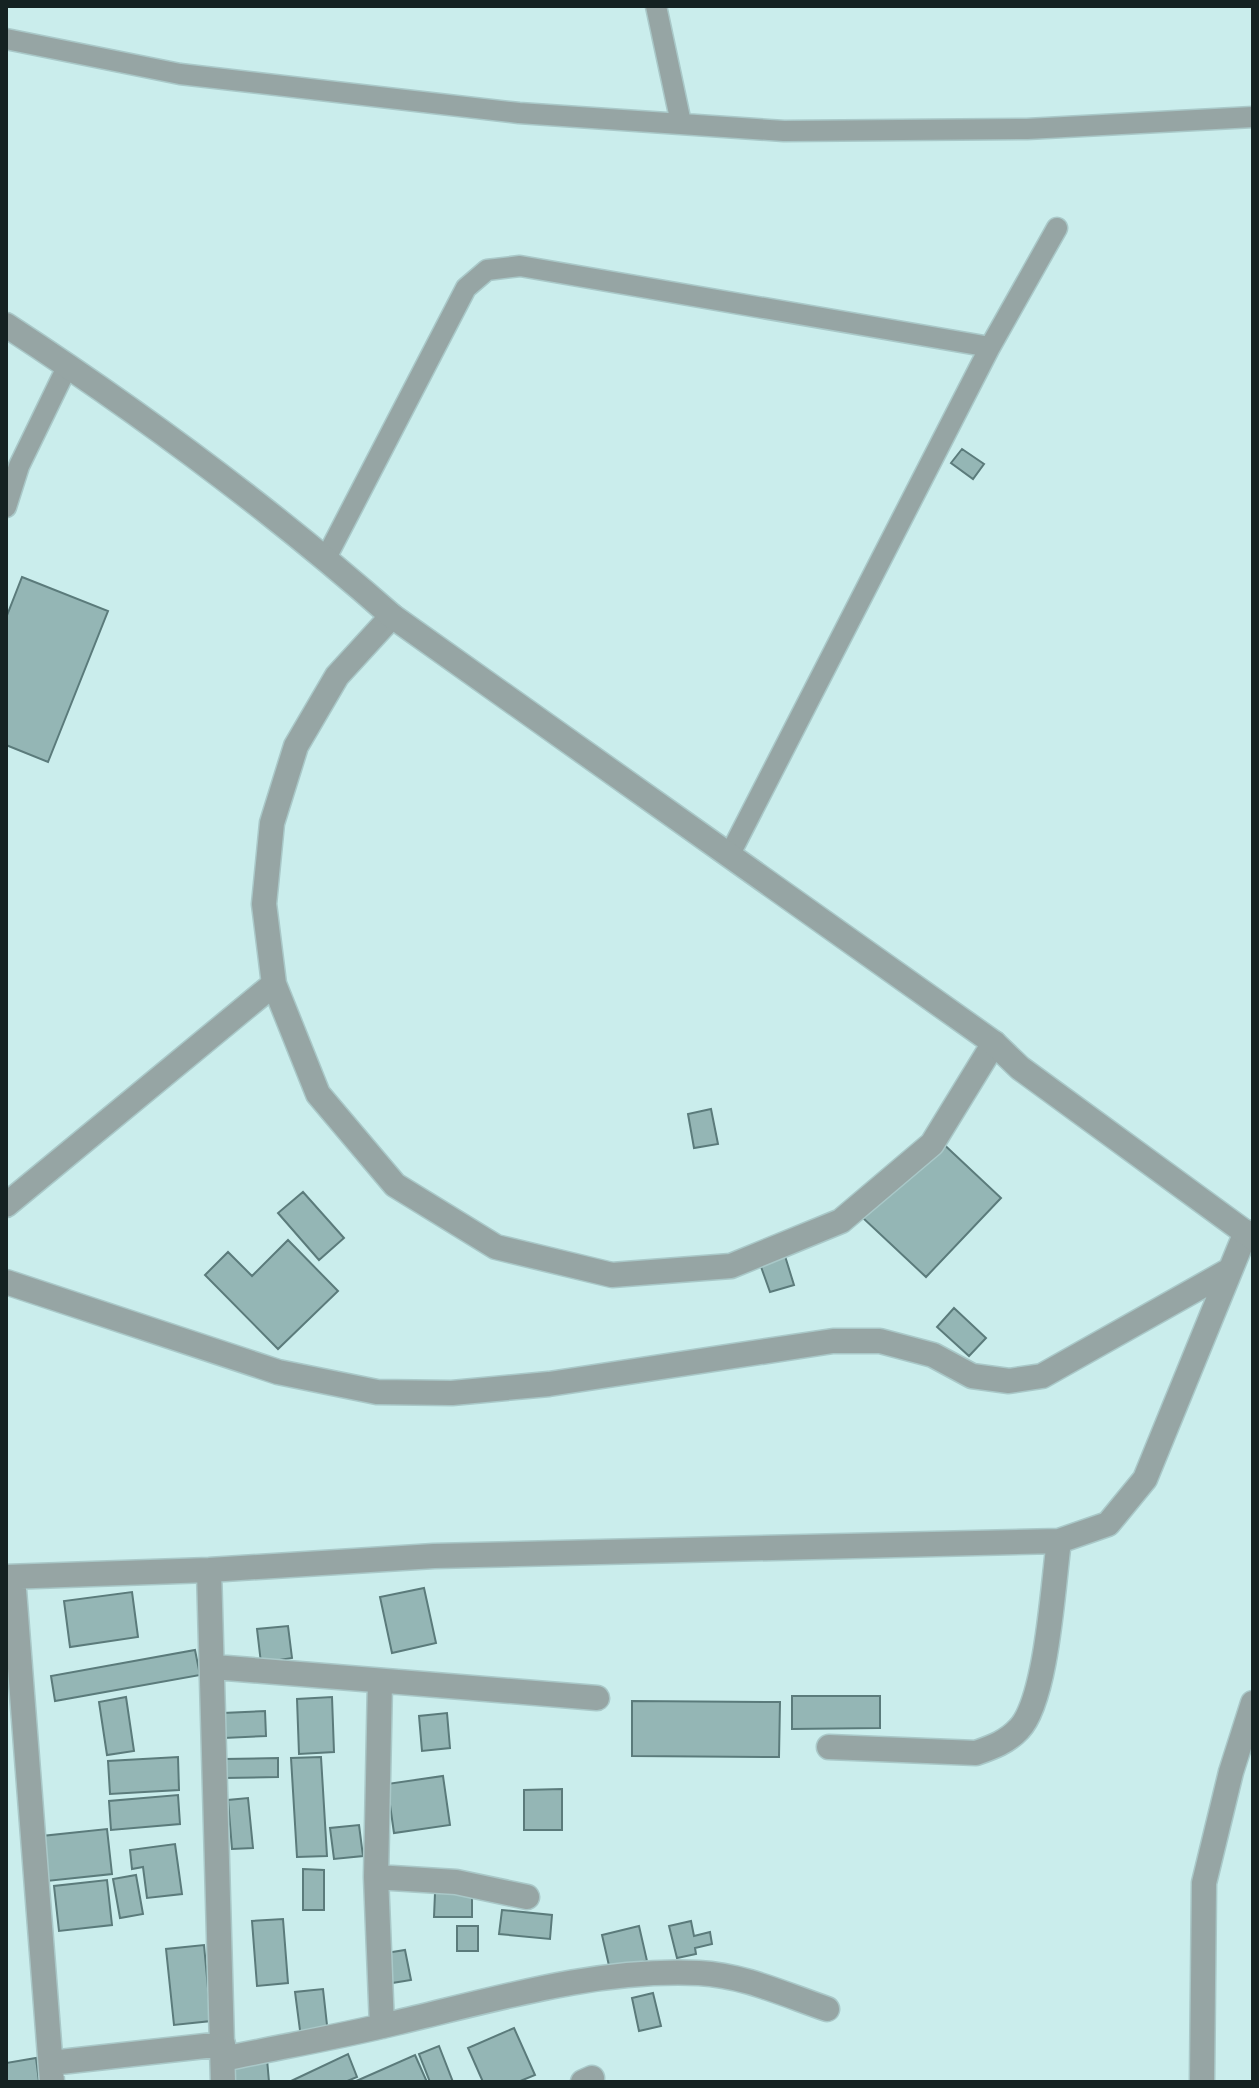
<svg xmlns="http://www.w3.org/2000/svg" width="1259" height="2088" viewBox="0 0 1259 2088" font-family="Manrope,sans-serif">
<style>
.building{fill:#94b6b5;stroke:#5b7b7b;stroke-width:2}
.lines{fill:none;stroke-linecap:round;stroke-linejoin:round}
.service-casing{stroke:#a9c8c8;stroke-width:23}
.minor-casing{stroke:#a9c8c8;stroke-width:27}
.tertiary-casing{stroke:#a9c8c8;stroke-width:27}
.service{stroke:#96a5a4;stroke-width:20}
.minor{stroke:#96a5a4;stroke-width:24}
.tertiary{stroke:#96a5a4;stroke-width:24}
</style>
<rect width="100%" height="100%" fill="#caedec"/>
<path class="building" d="M962 449 984 464 973 479 951 463Z
M22 577 108 611 48 762 6 745V618Z
M711 1109 718 1144 694 1148 688 1114Z
M937 1138 1001 1198 926 1277 863 1218Z
M303 1192 344 1238 319 1260 278 1213Z
M288 1240 338 1291 278 1349 205 1275 228 1252 252 1276Z
M785 1256 794 1285 770 1292 760 1264Z
M954 1308 986 1338 969 1356 937 1327Z
M424 1588 436 1643 392 1653 380 1597Z
M132 1592 138 1637 70 1647 64 1601Z
M288 1626 292 1658 261 1663 257 1629Z
M195 1650 200 1675 55 1701 51 1676Z
M792 1696H880V1728L792 1729Z
M126 1697 134 1751 107 1755 99 1702Z
M332 1697 334 1752 299 1754 297 1699Z
M632 1701 780 1702 779 1757 632 1756Z
M265 1711 266 1736 224 1738 223 1713Z
M447 1713 450 1748 422 1751 419 1716Z
M178 1757 179 1790 110 1794 108 1761Z
M321 1757 327 1856 297 1857 291 1758Z
M278 1758V1777L224 1778V1759Z
M443 1776 450 1825 394 1833 387 1784Z
M562 1789V1830H524V1790Z
M178 1795 180 1824 111 1830 109 1801Z
M248 1798 253 1848 232 1849 228 1800Z
M359 1825 363 1856 334 1859 330 1828Z
M107 1829 112 1874 47 1881 42 1836Z
M175 1844 182 1894 147 1898 143 1867 132 1869 130 1850Z
M303 1869 324 1870V1910H303Z
M136 1875 143 1914 120 1918 113 1879Z
M107 1880 112 1925 59 1931 54 1886Z
M435 1893H472V1917H434Z
M502 1910 552 1915 550 1939 499 1934Z
M283 1919 288 1983 257 1986 252 1921Z
M691 1921 694 1936 710 1932 712 1944 695 1948 696 1954 677 1958 669 1926Z
M457 1926H478V1951H457Z
M639 1926 647 1961 610 1970 602 1935Z
M204 1945 211 2021 174 2025 166 1949Z
M405 1950 411 1980 392 1983 386 1953Z
M323 1989 328 2034 301 2038 295 1992Z
M653 1993 661 2026 639 2031 632 1998Z
M514 2028 535 2075 518 2082H483L468 2048Z
M439 2046 453 2082H430L419 2054Z
M348 2054 357 2077 345 2082H289Z
M415 2055 427 2082H354Z
M36 2058 39 2082H6V2063Z
M267 2059 269 2082H234L232 2061Z"/>
<g class="lines">
<defs>
<path id="service" d="M656 6 681 123
M6 39 180 74 519 113 784 131 1027 129 1253 117
M6 507 19 466 68 365
M326 558 466 288 487 270 520 266 990 347
M730 854 990 347 1057 228"/>
<path id="minor" d="M392 616 337 676 296 746 272 823 264 904 274 984 318 1094 395 1185 496 1247 612 1275 731 1266 841 1221 932 1144 994 1043
M6 1205 274 984
M6 1282 278 1372 377 1392 452 1393 549 1384 833 1341H880L933 1355 972 1376 1009 1381 1042 1376 1230 1270
M209 1570 223 2082
M6 1577 209 1570 434 1556 1059 1541 1108 1524 1145 1479 1246 1232
M13 1577 52 2082
M214 1667 597 1698
M380 1681 376 1877 382 2026
M829 1747 976 1753C993 1747 1007 1742 1019 1729 1047 1700 1053 1584 1059 1541
M376 1877 456 1882 527 1897
M223 2059C280 2047 338 2037 395 2023 493 2000 597 1968 699 1973 743 1975 786 1995 827 2009
M51 2063 223 2044
M583 2082 592 2078
M1202 2082 1204 1883 1231 1772 1253 1703"/>
<path id="tertiary" d="M6 325C138 411 274 512 392 616L994 1043 1020 1068 1253 1238"/>
</defs>
<use href="#service" class="service-casing"/>
<use href="#minor" class="minor-casing"/>
<use href="#tertiary" class="tertiary-casing"/>
<use href="#service" class="service"/>
<use href="#minor" class="minor"/>
<use href="#tertiary" class="tertiary"/>
</g>
<rect width="1259" height="2088" fill="none" stroke="#152222" stroke-width="16"/>
</svg>
